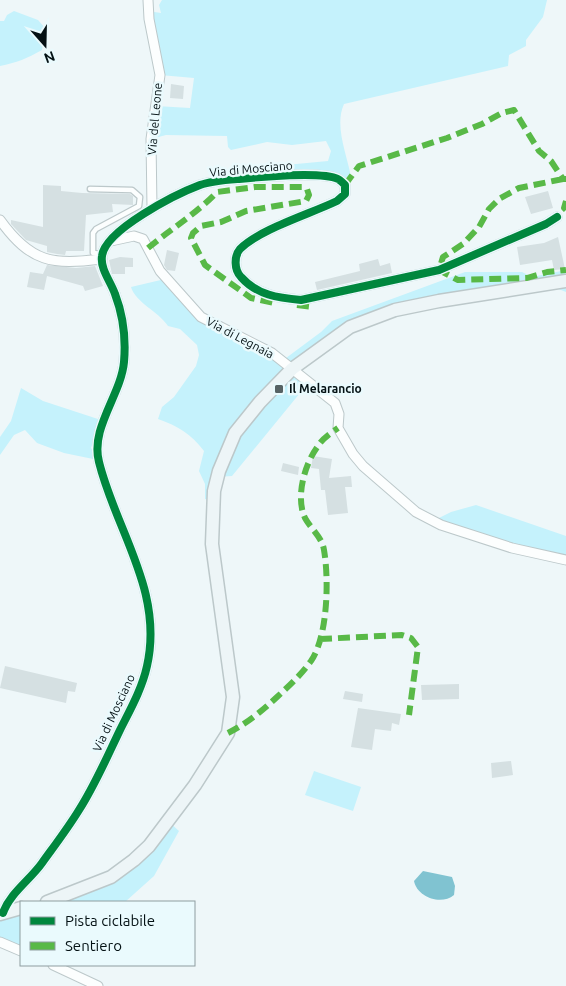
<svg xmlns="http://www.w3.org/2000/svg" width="566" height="986" viewBox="0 0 566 986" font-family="Ubuntu,sans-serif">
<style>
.green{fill:#c5f2fc}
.water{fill:#80c3d1}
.building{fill:#d5e0e2}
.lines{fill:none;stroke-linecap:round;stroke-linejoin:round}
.service-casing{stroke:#bcc8ca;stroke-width:7}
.minor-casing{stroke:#bcc8ca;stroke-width:11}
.secondary-casing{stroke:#bcc8ca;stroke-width:15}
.service{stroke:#fcfefe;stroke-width:4.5}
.minor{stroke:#fcfefe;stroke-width:9}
.secondary{stroke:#edf5f7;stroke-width:12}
.quiet{stroke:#58b947;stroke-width:6;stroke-dasharray:12 6;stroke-linecap:butt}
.cycleway-casing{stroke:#eafafd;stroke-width:11}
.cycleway{stroke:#00873e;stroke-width:8}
.poi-dot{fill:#566264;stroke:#eafafd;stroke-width:2}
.labels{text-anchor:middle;stroke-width:5;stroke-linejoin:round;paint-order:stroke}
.street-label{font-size:12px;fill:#041114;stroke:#eafafd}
.poi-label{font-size:12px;font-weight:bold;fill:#041114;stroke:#eafafd;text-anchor:start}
</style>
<rect width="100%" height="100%" fill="#eef7f9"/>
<path class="green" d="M162 0H547L543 17 526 40V46L509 55 508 66 344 104C334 126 347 154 351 177L345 185 338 179 276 177 275 166 328 161 331 151 326 141 292 145 267 142 231 150 228 147 227 136 166 135 151 139 156 106 190 108 194 78 160 75 148 11 161 13 159 5Z
M14 11 38 20 45 28 42 50C28 58 16 63 0 66V21H4L7 15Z
M566 270V292L546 284 439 301 350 327 293 369 309 382 232 476 217 477 213 501 205 499V484L199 471 204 451C191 434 178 426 158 419L162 407 174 397 196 366 199 355 197 345 180 329 168 326C158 311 136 303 131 287L165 279 201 317 282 361 321 332 332 321 465 272H522L532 277Z
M21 388 43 401 101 420 91 448 98 460 64 453 37 443 25 430 14 435 0 455V437L11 421Z
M476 505 566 536V560L433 521 451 512Z
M314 771 361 787 353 811 305 795Z
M168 821 179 831 154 876 125 902H47L111 877Z
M21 908V951L0 942V914Z"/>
<path class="water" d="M423 871 452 877 455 886 454 895C441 906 417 897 414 881Z"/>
<path class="building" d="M171 84 184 86 183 99 170 98Z
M43 185 61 186V191L82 193 130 194 133 196V205L112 204 113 212 86 215 84 251H66L65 255 57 254 47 252V246L26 240 11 224V220L43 227Z
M548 191 553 208 531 214 525 197Z
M558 237 565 269 554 270 552 260 520 265 517 247 544 243Z
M167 250 179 253 175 271 167 270 164 265Z
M120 257 133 258V267H125V274H112L109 260Z
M378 259 380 266 390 263 392 273 317 290 315 282 360 271 359 264Z
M47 265 76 268 95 266 103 286 85 291 83 286 47 276 44 290 27 287 30 272 43 274Z
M313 456 332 459 329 478 351 476 352 487H345L348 513 328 515 325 490H321L319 469 311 468Z
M283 463 299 467 298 475 281 471Z
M5 666 77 683 75 692 68 691 66 703 0 688Z
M459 684V699L422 700 421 685Z
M345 691 363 694 362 702 343 699Z
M358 708 401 714 399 725 392 723 391 731 375 729 372 750 351 747Z
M511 761 513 775 492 778 491 763Z"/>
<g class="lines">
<defs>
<path id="service" d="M90 189 132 190 140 197 139 206 96 229 93 233V253L102 254"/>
<path id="minor" d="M148 0 149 19 160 75 151 139 152 208
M0 220C31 263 52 265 102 259
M111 241 134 236 143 239 160 271 201 317 272 353 335 403 339 414 338 428 353 454 363 466 416 512 441 525 512 548 566 560
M3 913C10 893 30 880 42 863 55 845 68 828 79 810 95 785 107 757 120 730 130 710 142 689 147 666 164 591 116 531 99 462 90 428 121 395 124 362 126 339 123 315 115 294 111 282 100 269 102 256 105 230 176 194 200 185 211 181 226 180 239 179 258 177 322 171 338 179 339 179 344 184 345 185V194L337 201C310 214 260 229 240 249 234 256 234 270 241 277 257 295 278 298 301 300L439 270 546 224 557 217
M0 942 21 951
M53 965 98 986"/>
<path id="secondary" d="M47 902 111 877 134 860 149 846 195 785 228 733 233 697 212 544 214 491 219 471 235 433 260 402 292 369 350 327 395 310 439 301 566 281
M0 914 21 908"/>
</defs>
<use href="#service" class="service-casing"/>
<use href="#minor" class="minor-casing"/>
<use href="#secondary" class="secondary-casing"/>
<use href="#service" class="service"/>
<use href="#minor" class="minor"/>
<use href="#secondary" class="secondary"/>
<path class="quiet" d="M563 179 519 188 499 199 489 209 479 227 463 244 443 257 439 270 458 280 527 278 547 272 566 270
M345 185 359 166 447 138 482 124 502 113 514 110 539 151 551 161 563 179H566
M566 201 564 208 566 210
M148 248C171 229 197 213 217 192L255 187H302L307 189 309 195 306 201 246 211 221 222 201 226 193 233 191 238 205 265 251 298 274 303
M297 305 314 307
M320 639 402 635 411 638 418 647 409 715
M228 733C246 724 262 711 277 697 289 686 301 675 311 661 328 636 329 579 324 550 322 537 311 529 305 518 295 497 305 463 318 446 322 439 331 433 338 428"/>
<defs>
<path id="cycleway" d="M3 913C10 893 30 880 42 863 55 845 68 828 79 810 95 785 107 757 120 730 130 710 142 689 147 666 164 591 116 531 99 462 90 428 121 395 124 362 126 339 123 315 115 294 111 282 100 269 102 256 105 230 176 194 200 185 211 181 226 180 239 179 258 177 322 171 338 179 339 179 344 184 345 185V194L337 201C310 214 260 229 240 249 234 256 234 270 241 277 257 295 278 298 301 300L439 270 546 224 557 217"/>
</defs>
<use href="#cycleway" class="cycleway-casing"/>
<use href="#cycleway" class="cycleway"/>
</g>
<rect class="poi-dot" x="274" y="384" width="10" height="10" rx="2.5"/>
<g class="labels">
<g class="street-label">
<text transform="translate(155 119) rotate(-85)" y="4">Via del Leone</text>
<text transform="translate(251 169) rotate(-5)" y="4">Via di Mosciano</text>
<text transform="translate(240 338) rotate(28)" y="4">Via di Legnaia</text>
<text transform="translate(114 713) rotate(-65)" y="4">Via di Mosciano</text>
</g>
<g class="poi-label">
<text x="289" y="393">Il Melarancio</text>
</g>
</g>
<rect x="20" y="901" width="175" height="65" fill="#eafafd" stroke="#8e9da0"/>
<rect x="30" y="917" width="25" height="8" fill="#00873e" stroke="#8e9da0"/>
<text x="65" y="926" font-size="15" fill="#041114">Pista ciclabile</text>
<rect x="30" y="942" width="25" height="8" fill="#58b947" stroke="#8e9da0"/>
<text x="65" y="951" font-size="15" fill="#041114">Sentiero</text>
<g transform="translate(45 45) rotate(160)" stroke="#eafafd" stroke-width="4" paint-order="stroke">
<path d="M0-4L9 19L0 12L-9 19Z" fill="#041114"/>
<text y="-8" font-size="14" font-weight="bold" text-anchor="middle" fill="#041114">N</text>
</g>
</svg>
